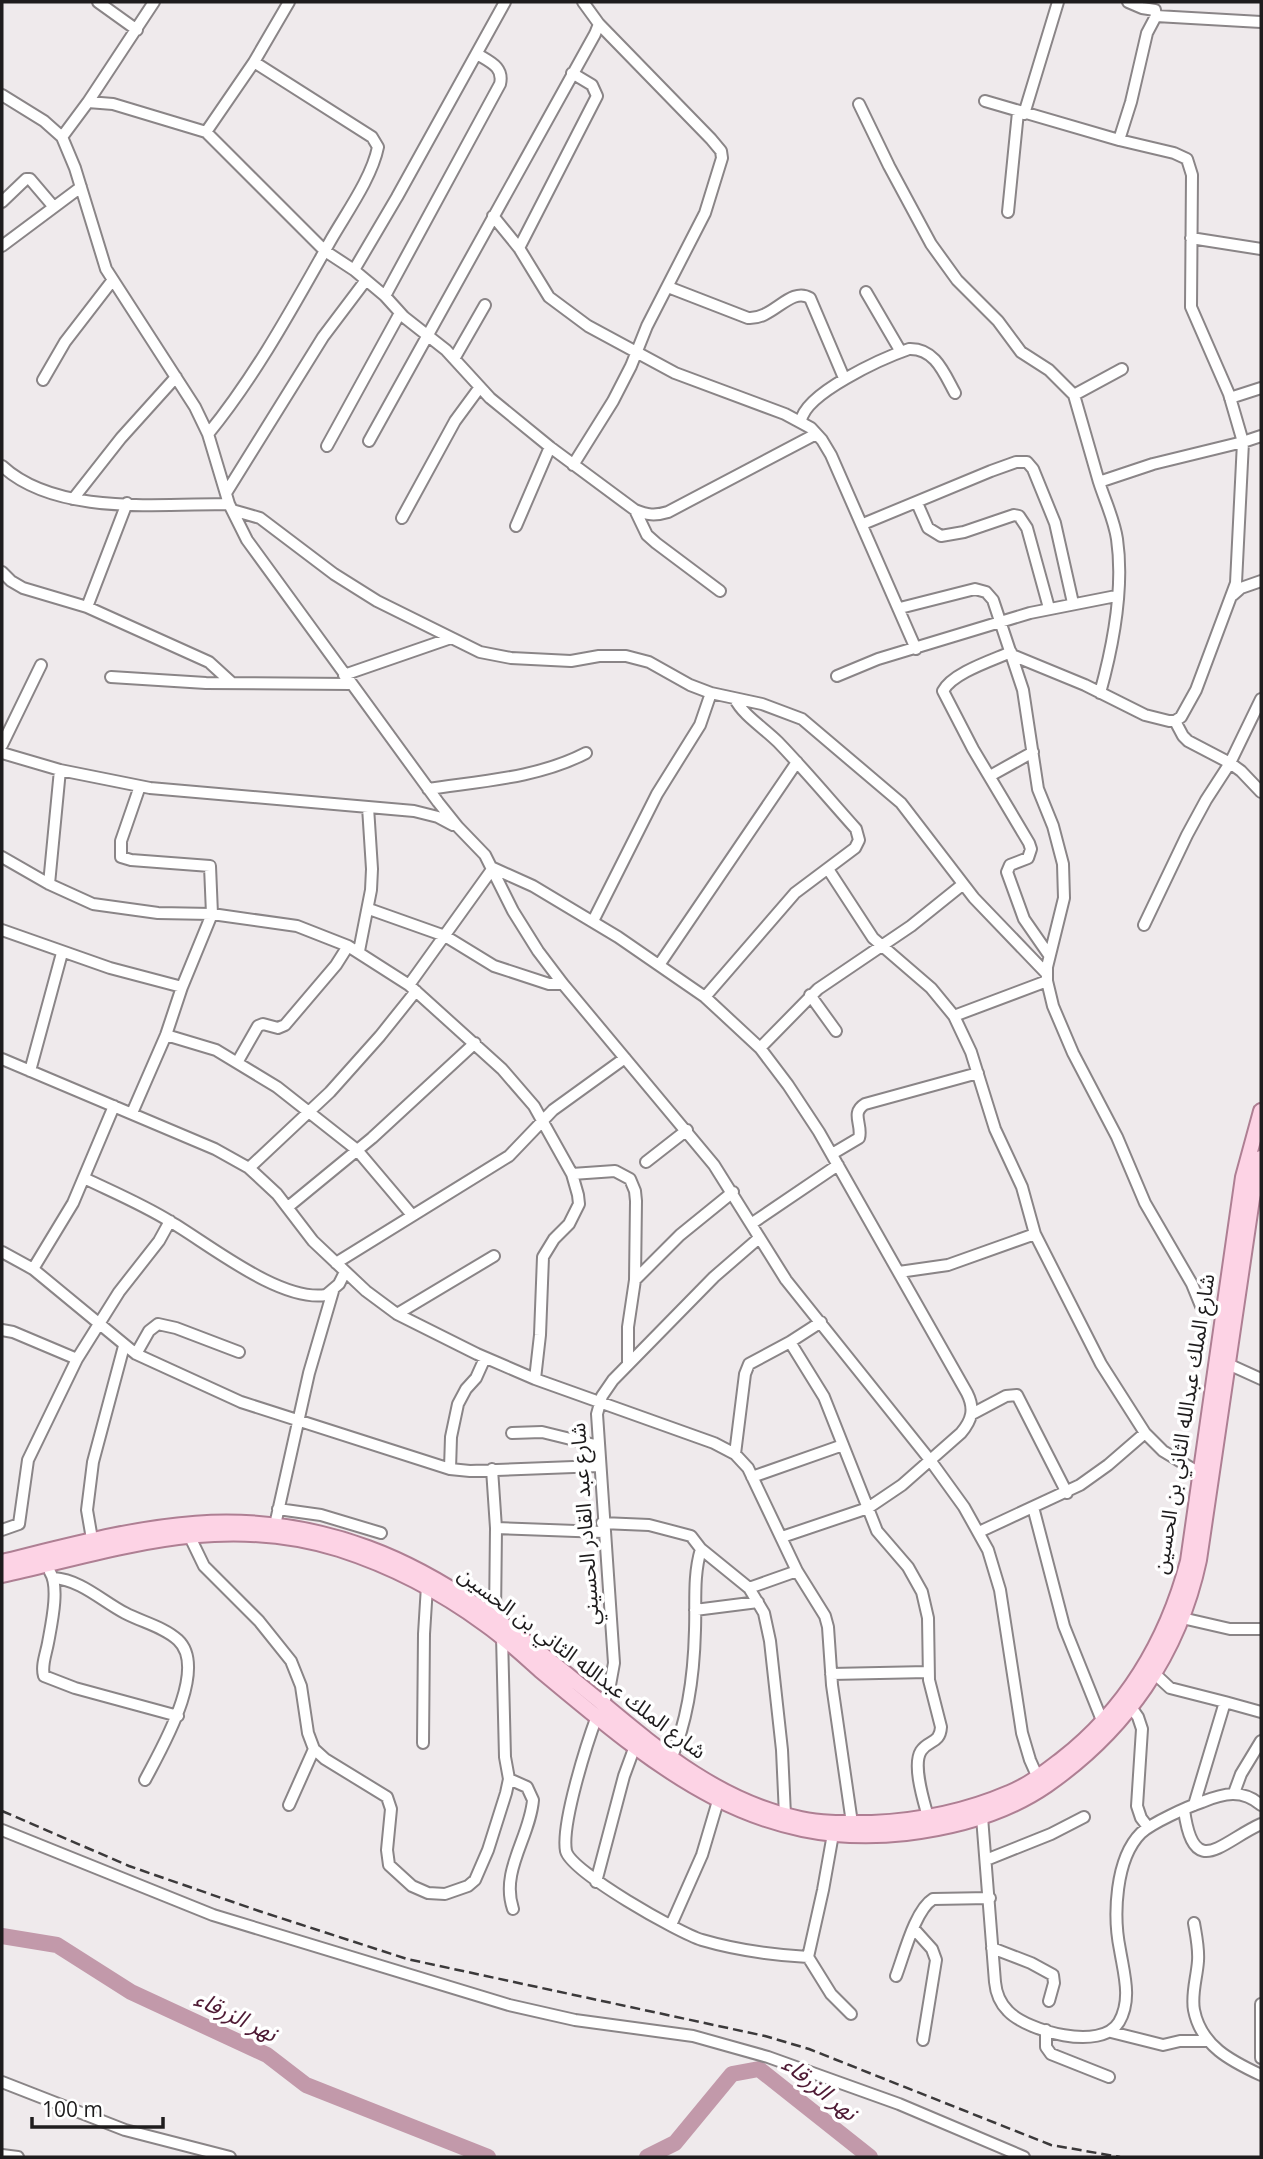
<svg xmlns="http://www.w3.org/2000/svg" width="1263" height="2159" viewBox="0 0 1263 2159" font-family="'Open Sans','Noto Sans Arabic',sans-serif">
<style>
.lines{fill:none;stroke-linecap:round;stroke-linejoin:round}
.river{stroke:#c299aa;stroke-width:16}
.minor-casing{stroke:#8a8587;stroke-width:14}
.major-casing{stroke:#ae7f93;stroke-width:18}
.minor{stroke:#fff;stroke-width:10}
.major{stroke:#fdd3e5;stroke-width:14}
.rail{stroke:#3b393a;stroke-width:2.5;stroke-dasharray:10 5;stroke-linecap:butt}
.labels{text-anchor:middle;stroke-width:7;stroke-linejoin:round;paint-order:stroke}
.street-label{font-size:21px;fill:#1e1c1d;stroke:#fff}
.water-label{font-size:23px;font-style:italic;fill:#4e1a34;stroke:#fff}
</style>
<rect width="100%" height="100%" fill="#efeaec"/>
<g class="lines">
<path class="river" d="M2 1936 57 1945 131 1992 267 2055 306 2085 488 2157
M647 2157 675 2143 732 2074 759 2069 870 2157"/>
<defs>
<path id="minor" d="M98 2 137 30
M1128 2 1142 8 1155 10 1156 16 1261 22
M2 95 44 121 62 137 75 168 106 269 195 407 208 434 229 504 247 540 438 802 458 827 485 855 513 911 538 951 563 984 714 1165 786 1280 930 1460 964 1507 988 1550 1000 1590 1022 1733 1030 1760 1038 1778
M985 101 1119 140 1174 153 1187 159 1192 175 1191 307 1229 394 1243 442 1261 436
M88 102 154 2
M859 104 889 166 931 244 957 280 998 321 1021 352 1049 370 1074 395 1099 482 1153 464 1243 442 1236 583 1196 690 1181 717 1175 721H1169L1145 715 1085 685 1012 655
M1024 114 1058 2
M206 132 254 62 289 2
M62 137 88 102 113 104 206 132 325 251 354 270 385 296 404 317 446 350 490 398 550 447 635 510C647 515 655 516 668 512L816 434
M1119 140 1131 102 1147 33 1156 16
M2 202 26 179H30L53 206
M1008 212 1018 112
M493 216 519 248 549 297 588 326 675 373 785 414 811 428 822 440 831 455 916 649
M1191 238 1261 249
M2 246 81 187
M519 248 597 96 592 85 572 73
M354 270 397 197 505 2
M668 287 748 318C773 320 790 286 810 298L844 378
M866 292 901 352
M385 296 500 84C504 67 490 62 477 54
M454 359 485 305
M43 380 65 342 112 281
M1074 395 1122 369
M1230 398 1261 388
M801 421C805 393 883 358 909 349 935 348 944 373 955 393
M208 434C257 374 294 305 332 238 347 212 372 177 378 147L372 137 254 62
M369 441 595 34 599 24 583 2
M327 446 400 313
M573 465 613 401 631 366 647 326 705 213 722 158 721 151 711 139 599 24
M2 466C56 516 159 504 229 504
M1099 482C1105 501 1114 519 1117 539 1124 587 1113 646 1100 693
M226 493 323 337 366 280
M73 499 121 438 176 377
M917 503 928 528 941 536 964 532 1014 515 1019 516 1027 528 1049 608
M232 510 260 518 334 574 377 601 480 652 511 658 571 661 599 656H626L649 662 690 685 711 693 762 704 802 719 901 803 974 898 1047 974
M635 510 647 535 656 543 720 591
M402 518 455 421 480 387
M863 524 991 471 1016 462H1027L1033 469 1055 523 1073 603
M516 526 550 447
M2 572 11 581 23 588 87 607 209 662 232 683
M1233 595 1241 588 1261 581
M87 607 127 503
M900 608 975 589 986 592 993 600 1023 690 1038 789 1053 826 1063 864 1064 898 1047 967V981L1053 1006 1073 1053 1117 1137 1145 1203 1192 1284 1201 1306 1210 1310 1224 1304
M1011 652C993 660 952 673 943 691L973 749 1029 843 1031 849 1028 858 1010 865 1007 872 1024 919 1049 955
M344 675 451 638
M837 676 878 659 1030 613 1116 596
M111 677 206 683 351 684
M1175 721 1183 736 1188 741 1230 763 1241 771 1261 792
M2 745 41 665
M2 753 60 770 150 788 414 811 438 817 453 825
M990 776 1033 752
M428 789C481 781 538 778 586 753
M2 857 49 884 93 904 158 913 212 914 297 926 348 946 409 985 502 1069 534 1106 572 1174 578 1195 579 1204 569 1224 554 1239 543 1257 540 1335 535 1379
M828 869 873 938 931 988 954 1016 971 1052 995 1129 1022 1187 1035 1234 1101 1364 1145 1433 1163 1451 1201 1474
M49 884 60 770
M369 909 445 936 494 966 549 984H563
M593 921 657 794 700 725 711 693
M1144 925 1187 835 1206 800 1230 763 1261 699
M2 930 110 968 182 987
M359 951 371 890 372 869 368 807
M659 965 797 762
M409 985 493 868 533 886 618 937 705 997 760 1048 788 1085 819 1132 967 1393C975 1409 972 1420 961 1433L902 1485 868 1508 782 1537
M810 995 836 1031
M705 997 795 893 855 848 859 840 856 829C830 800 805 770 778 742 764 728 743 715 735 699
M954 1016 1047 981
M166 1035 216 1050 277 1087 357 1150 412 1215
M760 1048 818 989 911 926 962 885
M2 1059 215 1149 249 1168 277 1194 313 1241 366 1291 397 1314 477 1354 535 1379 714 1443 735 1454 748 1468 797 1571 825 1616 828 1627 832 1685 852 1823
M238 1061 258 1026 263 1024 278 1028 285 1025 336 965 348 946
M30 1071 62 953
M132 1113 166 1035 182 987 212 914 210 866 131 860 121 857V841L140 786
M832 1154 859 1138C863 1125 850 1113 865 1104L978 1073
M646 1162 687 1130
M249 1168 330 1092 380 1036 416 991
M572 1174 615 1171 630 1179 635 1191 636 1201 635 1280
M84 1178C113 1192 144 1205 171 1222 210 1245 280 1302 326 1295L339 1284 345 1272
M288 1207 372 1138 475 1043
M751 1224 838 1165
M2 1252 33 1269 136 1354 241 1402 450 1469 470 1471 600 1466
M336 1263 509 1156 553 1110 625 1058
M33 1269 73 1203 114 1106
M899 1272 948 1265 1035 1234
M397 1314 494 1256
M2 1330 13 1332 77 1359
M790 1342 824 1397 877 1531 908 1567 922 1592 928 1618 929 1680 941 1727C940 1744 928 1740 921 1751 912 1765 924 1802 928 1817
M136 1354 149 1331 158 1324 176 1328 239 1352
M628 1364V1327L635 1280 680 1235 733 1192
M1228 1364 1261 1379
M972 1414 1006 1396 1017 1395 1067 1493
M512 1433 542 1432 599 1446
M735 1454 745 1374 749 1364 790 1342 821 1322
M450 1469 451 1437 458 1404 466 1389 476 1378 485 1358
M492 1469 496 1528 495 1617
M752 1477 843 1445
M1033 1507 1064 1626 1103 1723
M278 1509 321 1515 381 1533
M602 1523 649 1525 691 1536 701 1549 749 1588 764 1613 770 1641 782 1750 785 1815
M275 1525 309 1373 333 1291
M496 1528 603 1532
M2 1530 19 1524 28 1460 77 1359 119 1292 159 1241 170 1221
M979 1532 1080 1485 1108 1465 1145 1433
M189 1535 204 1566 259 1621 291 1661 301 1686 308 1733 314 1749 325 1759 387 1797 391 1809 387 1850 389 1865 412 1886 428 1893 445 1894 468 1886 475 1880 488 1850 506 1793 509 1779 505 1757 502 1636
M92 1539 87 1510 93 1462 124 1346
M50 1572C60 1587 51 1626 48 1643 46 1654 41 1666 44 1676L75 1688 178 1716
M54 1578C81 1580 102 1601 125 1613 142 1622 164 1627 178 1640 209 1669 160 1751 145 1780
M749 1588 797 1571
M695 1610 758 1602
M1182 1618 1230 1629H1261
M831 1674 928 1672
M1155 1674 1170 1688 1225 1702 1194 1805
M1225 1702 1261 1712
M603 1704 610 1685 614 1663 597 1414 602 1396 613 1380 714 1277 759 1238
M1131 1707 1138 1717 1142 1729 1137 1806 1141 1818 1148 1827
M597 1716C587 1743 561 1824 566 1851 571 1872 679 1933 702 1940 736 1950 773 1955 808 1957
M423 1743 424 1634 427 1586
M671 1759C688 1720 694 1673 695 1630 696 1602 693 1576 701 1549
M509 1779 527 1787 533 1800C530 1837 500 1871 513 1909
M1234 1793 1241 1774 1261 1741
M289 1805 314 1749
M1184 1810C1194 1881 1221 1842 1261 1824
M982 1817 995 1982C996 1993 1000 2003 1008 2011 1027 2031 1101 2052 1119 2022 1132 2000 1124 1974 1120 1950 1113 1916 1115 1859 1141 1833 1152 1823 1187 1807 1202 1802 1224 1793 1242 1789 1261 1805
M2 1830 213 1915 509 2005 575 2020 693 2036 768 2057 899 2104 1024 2157
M833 1834 823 1890 808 1957 831 1994 851 2014
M986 1860 1051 1834 1084 1817
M596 1882 624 1776 635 1746
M1194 1923C1196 1935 1199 1948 1198 1961 1197 1977 1191 1994 1194 2010 1201 2046 1231 2061 1261 2075
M671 1925 702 1855 718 1801
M914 1929 932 1949 936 1960 923 2040
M992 1948 1031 1963 1053 1975 1054 1983 1049 2001
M896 1976C904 1955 915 1910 933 1899L990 1898
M1261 2004V2058
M1046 2030V2047L1051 2054 1109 2077
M1111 2032 1163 2045 1180 2041H1207
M2 2082 125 2130 230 2157
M2 2155 18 2157"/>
<path id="major" d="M2 1562C133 1530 235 1499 368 1548 458 1581 529 1644 602 1703 662 1753 722 1803 801 1819 824 1824 848 1823 872 1823 919 1821 965 1812 1009 1793 1029 1785 1045 1772 1062 1759 1127 1708 1167 1640 1188 1561L1243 1177 1261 1111
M2 1575C117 1549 220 1512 339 1549 392 1566 440 1591 485 1624 505 1638 522 1654 540 1670 652 1763 750 1851 906 1833 956 1827 1005 1814 1047 1785 1126 1730 1179 1654 1199 1560L1252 1199 1261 1158"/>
</defs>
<use href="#minor" class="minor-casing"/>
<use href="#major" class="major-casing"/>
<use href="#minor" class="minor"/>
<use href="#major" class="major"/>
<path class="rail" d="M2 1811 129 1866 259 1911 407 1959 765 2036 809 2049 1051 2145 1120 2157"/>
</g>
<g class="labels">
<g class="street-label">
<text transform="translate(1184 1424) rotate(-81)" y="7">شارع الملك عبدالله الثاني بن الحسين</text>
<text transform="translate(585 1524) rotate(-94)" y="7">شارع عبد القادر الحسيني</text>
<text transform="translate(582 1663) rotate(37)" y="7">شارع الملك عبدالله الثاني بن الحسين</text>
</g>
<g class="water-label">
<text transform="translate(236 2016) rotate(26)" y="8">نهر الزرقاء</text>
<text transform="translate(820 2088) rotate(39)" y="8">نهر الزرقاء</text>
</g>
</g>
<rect width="1263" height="2159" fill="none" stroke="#1e1c1d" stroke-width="7"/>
<path d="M32 2117v10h131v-10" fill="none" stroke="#1e1c1d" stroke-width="3.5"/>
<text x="42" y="2117" font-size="21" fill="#1e1c1d" stroke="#ffffff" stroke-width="5" paint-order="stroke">100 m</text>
</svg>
